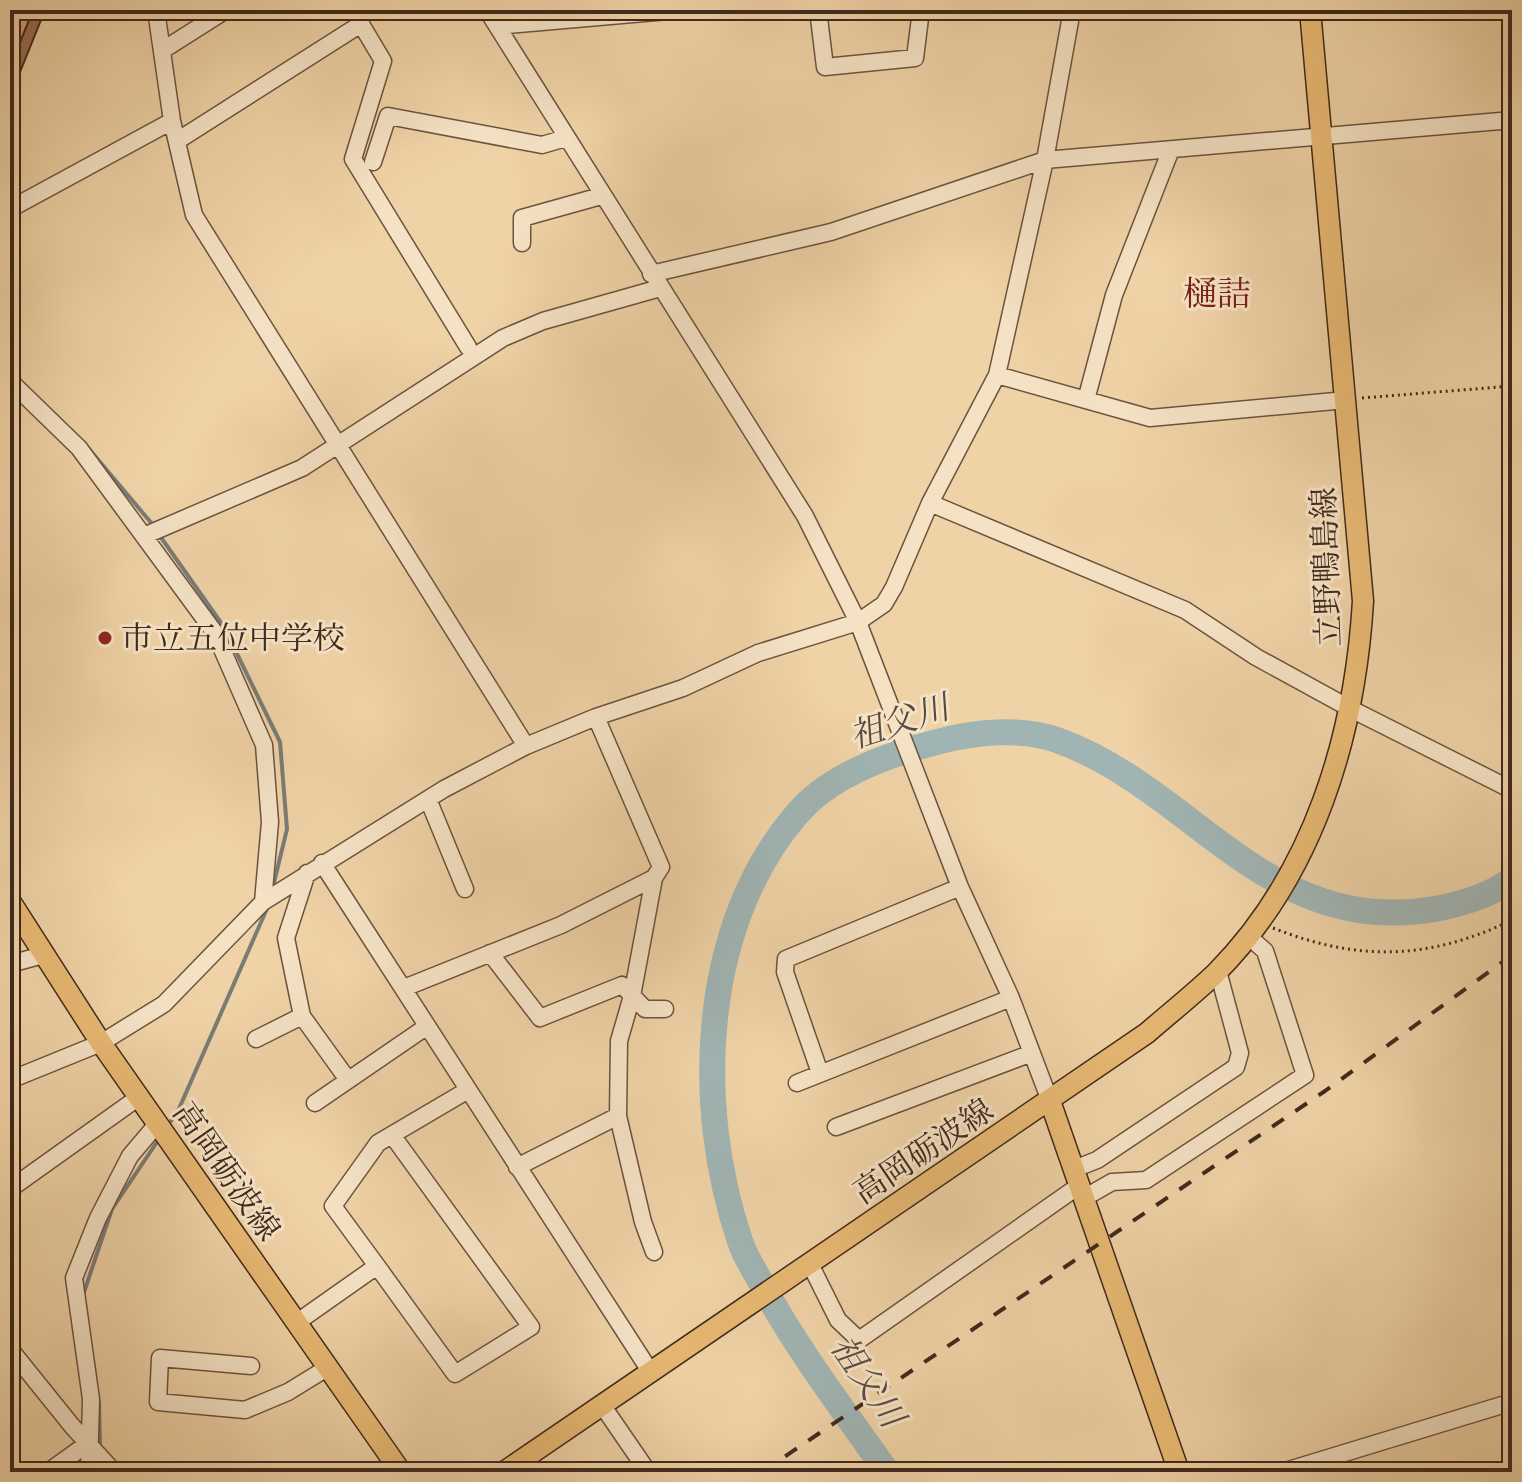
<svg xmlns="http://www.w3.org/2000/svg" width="1522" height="1482" viewBox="0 0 1522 1482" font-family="'EB Garamond','Noto Serif JP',serif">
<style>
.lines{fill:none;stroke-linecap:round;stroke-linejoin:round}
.stream{stroke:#7a7c77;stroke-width:4}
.river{stroke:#a0b4b3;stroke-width:26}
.minor-casing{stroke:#6c533e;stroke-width:19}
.major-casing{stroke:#40291c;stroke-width:23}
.path{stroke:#40291c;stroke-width:3;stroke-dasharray:2 4;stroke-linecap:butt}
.minor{stroke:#f5e2c5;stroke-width:16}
.major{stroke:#e8b973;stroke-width:20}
.rail{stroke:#40291c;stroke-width:4;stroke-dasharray:14 14;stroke-linecap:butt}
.shaded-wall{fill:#9c6d53;stroke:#40291c;stroke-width:2}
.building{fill:#df9c77;stroke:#40291c;stroke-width:2}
.poi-dot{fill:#8f2418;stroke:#f5e2c5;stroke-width:3}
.labels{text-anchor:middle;stroke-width:6;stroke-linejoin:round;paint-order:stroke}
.street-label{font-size:32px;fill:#40291c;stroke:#f5e2c5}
.poi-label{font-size:32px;fill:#40291c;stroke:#f5e2c5;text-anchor:start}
.neighbourhood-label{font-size:34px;fill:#7a1f14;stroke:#f5e2c5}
.water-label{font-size:34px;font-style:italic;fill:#584c42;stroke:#f5e2c5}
</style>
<rect width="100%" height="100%" fill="#efd2a6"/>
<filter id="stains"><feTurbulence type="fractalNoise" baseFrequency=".0025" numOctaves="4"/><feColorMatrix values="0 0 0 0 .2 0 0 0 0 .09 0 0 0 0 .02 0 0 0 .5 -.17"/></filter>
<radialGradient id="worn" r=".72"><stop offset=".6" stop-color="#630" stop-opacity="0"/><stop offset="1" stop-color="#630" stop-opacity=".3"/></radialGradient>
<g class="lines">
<path class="stream" d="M84 443 153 525
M160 536 224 627 280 742 287 829 272 891
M168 1125 178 1111 269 904
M83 1295 112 1209 159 1139
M99 1402 100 1450"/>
<path class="river" d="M887 1472C845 1412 799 1352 764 1288 756 1273 745 1257 740 1241 694 1106 700 926 797 814 830 775 889 754 937 742 974 732 1021 727 1057 740 1194 789 1267 938 1435 909 1461 904 1491 896 1512 879"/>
<defs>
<path id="minor" d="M156 10 172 121 194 215 526 746
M487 10 805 516 858 622 884 604 894 587 930 503 997 375 1045 160 1072 10
M818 10 825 67 915 58 921 10
M497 26 679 10
M163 50 226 10
M177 141 361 24 383 61 353 159 468 347
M373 162 388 116 542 145 566 138
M10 209 172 121
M522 243V218L601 196
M651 274 831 232 1045 160 1512 120
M997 375 1150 418 1346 400
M10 381 79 448 215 633 264 745 270 822 263 902
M1086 400 1114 295 1170 152
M930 503 1185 610 1256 657 1351 709 1512 790
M146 535 302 468 503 338 543 321 660 288
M428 799 465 889
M322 863 650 1371
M307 873 286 938 302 1016 348 1080
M490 953 540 1018 622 985 645 1009H665
M10 964 43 955
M404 988 561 925 654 878
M256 1039 302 1016
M820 1073 785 972 786 959 960 887
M10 1080 101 1043 164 1004 263 902 444 789 526 746 596 717 683 688 758 653 858 622 960 887 1011 998 1050 1101
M797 1083 1011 998
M315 1103 426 1027
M618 1116 643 1222 654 1252
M836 1127 1032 1053
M517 1167 618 1116 619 1041 632 996 654 878 661 867 596 717
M1074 1169 1097 1160 1236 1067 1240 1053 1218 971
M10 1189 139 1097
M1084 1198 1112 1182 1146 1180 1305 1075 1265 951 1247 935
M810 1264 838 1320 859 1340 1080 1185
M377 1266 455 1374 531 1327 392 1135
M296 1323 377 1266 333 1206 378 1143 468 1090
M10 1349 72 1426 114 1472
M251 1366 160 1358 158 1402 245 1410 288 1392 327 1368
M602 1405 648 1472
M1335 1456 1340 1472
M48 1472 87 1444
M89 1472 91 1399 74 1278 98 1218 130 1156 158 1123
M1282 1472 1512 1402"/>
<path id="major" d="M10 901 101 1043 401 1472
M1050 1101 1179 1472
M504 1472 1147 1033C1170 1013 1194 994 1216 973 1314 874 1355 736 1363 601L1310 10"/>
</defs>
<use href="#minor" class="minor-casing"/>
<use href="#major" class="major-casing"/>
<path class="path" d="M1362 398 1512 386
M1273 928C1359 962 1429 960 1512 920"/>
<use href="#minor" class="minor"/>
<use href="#major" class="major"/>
<path class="rail" d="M762 1472 1325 1091 1512 955"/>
</g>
<path class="shaded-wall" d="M33 10H45L10 97V67Z"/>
<path class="building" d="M10 10H33L10 67Z"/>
<circle class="poi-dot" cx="105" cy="638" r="8"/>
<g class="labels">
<g class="street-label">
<text transform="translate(1326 567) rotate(-92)" y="11">立野鴨島線</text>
<text transform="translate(923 1151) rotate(-34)" y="11">高岡砺波線</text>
<text transform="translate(227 1171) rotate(55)" y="11">高岡砺波線</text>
</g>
<g class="poi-label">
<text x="121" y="649">市立五位中学校</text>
</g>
<g class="neighbourhood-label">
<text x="1217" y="305">樋詰</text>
</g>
<g class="water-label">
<text transform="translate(899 721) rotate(-18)" y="12">祖父川</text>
<text transform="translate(868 1381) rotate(56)" y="12">祖父川</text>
</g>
</g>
<rect width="1522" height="1482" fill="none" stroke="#efd2a6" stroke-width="40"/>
<rect x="12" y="12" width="1498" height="1458" fill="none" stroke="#40291c" stroke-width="4"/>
<rect x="20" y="20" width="1482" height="1442" fill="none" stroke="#40291c" stroke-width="2"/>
<rect width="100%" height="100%" filter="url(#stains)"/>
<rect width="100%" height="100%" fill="url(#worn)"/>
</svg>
